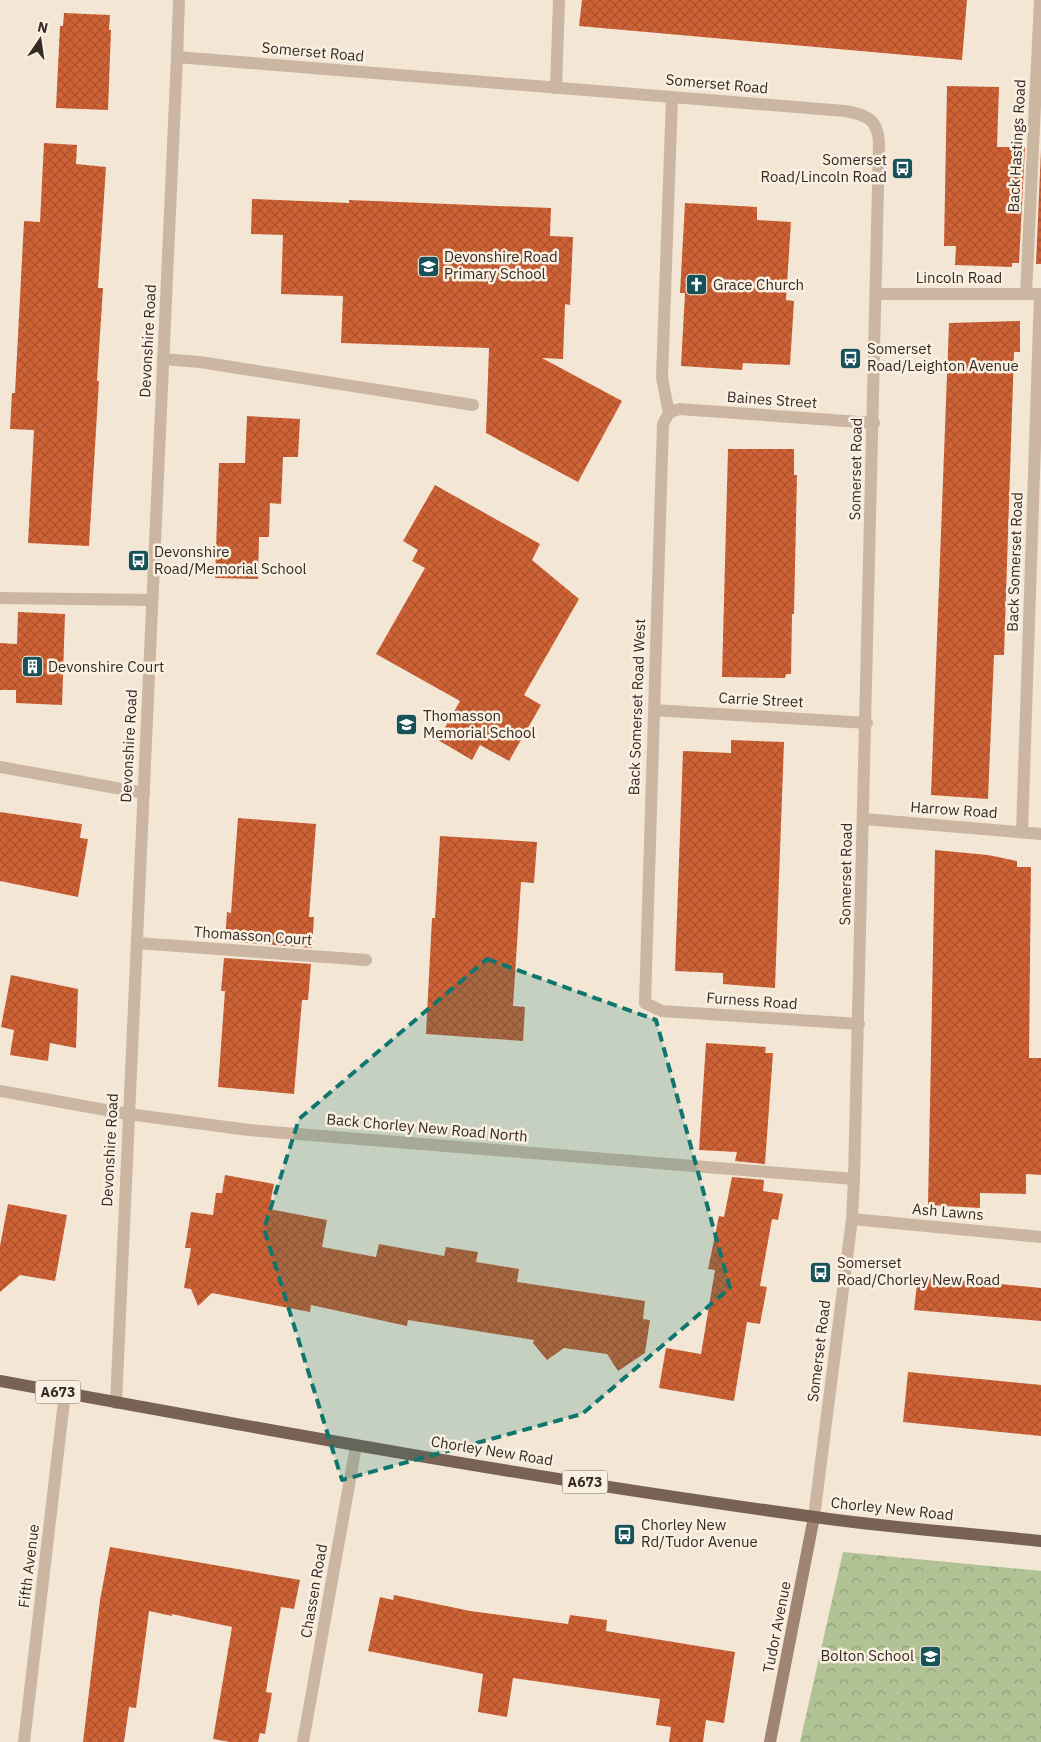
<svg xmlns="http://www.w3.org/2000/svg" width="1041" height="1742" viewBox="0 0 1041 1742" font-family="'IBM Plex Sans',sans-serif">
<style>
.forest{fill:url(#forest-crowns)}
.building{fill:url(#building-cross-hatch)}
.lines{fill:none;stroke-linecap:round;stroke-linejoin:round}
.service{stroke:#cbb6a1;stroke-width:12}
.minor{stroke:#cbb6a1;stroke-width:12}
.tertiary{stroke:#cbb6a1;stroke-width:12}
.secondary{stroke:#9f8572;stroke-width:12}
.primary{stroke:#786254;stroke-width:12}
.marked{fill:#0f766e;fill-opacity:0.2;stroke:#0f766e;stroke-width:4;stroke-dasharray:10 6;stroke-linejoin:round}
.labels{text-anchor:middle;stroke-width:5;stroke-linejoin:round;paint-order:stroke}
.shield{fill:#faf0e2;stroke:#70655d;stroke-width:1}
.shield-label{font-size:14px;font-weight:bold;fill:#352a24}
.street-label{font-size:15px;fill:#352a24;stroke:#faf0e2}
.poi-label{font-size:15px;fill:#352a24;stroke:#faf0e2;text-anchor:start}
</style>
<defs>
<pattern id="forest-crowns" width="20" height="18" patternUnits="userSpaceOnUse" patternTransform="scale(1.25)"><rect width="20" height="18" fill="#b1c295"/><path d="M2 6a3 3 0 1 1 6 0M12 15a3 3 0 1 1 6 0" fill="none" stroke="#919e79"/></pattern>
<pattern id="building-cross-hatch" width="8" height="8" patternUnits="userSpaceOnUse" patternTransform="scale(1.25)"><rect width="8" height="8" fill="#d06336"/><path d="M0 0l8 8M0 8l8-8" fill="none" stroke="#aa522d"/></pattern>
</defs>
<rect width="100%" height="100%" fill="#f3e6d5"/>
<path class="forest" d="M843 1552 1041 1571V1742H800Z"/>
<path class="building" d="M582 0H967L962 60 579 26Z
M64 13 110 15 109 30H111L108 110 56 108 60 26H63Z
M947 86 999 87 997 147H1025L1019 263H1012V267L955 265 956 246H944Z
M44 143 77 145 76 164 106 167 98 288H103L97 381H99L89 546 28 543 34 430 10 429 12 393H15L24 221 40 222Z
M1041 150V264H1036Z
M252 199 349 203V200L551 208 550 236 573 237 570 305 565 304 563 359 542 358 622 401 578 482 486 433 489 348 341 343 343 296 281 294 283 235 251 234Z
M685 203 757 207V220L791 222 786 300 794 301 790 365 743 363 742 370 681 366 685 293H680Z
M1020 321V352H1014L1004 655H994L988 799 931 795 949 323Z
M247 416 300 419 298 457H283L281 504 270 503 269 537H259L258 579 215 578 219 463H245Z
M728 449H794V475H797L794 614H792L791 674H786L785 678 722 677Z
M435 485 540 544 532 560 579 599 524 695 541 705 509 761 480 745 472 760 438 740 460 701 376 654 425 568 412 561 418 550 403 541Z
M18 612 65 614 62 705 16 703V690H0V643L17 644Z
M731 740 784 742 775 988 723 984V973L675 971 683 751 731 753Z
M0 812 82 824 80 838 88 839 78 897 0 881Z
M238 818 316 824 309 917H314L312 948 225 941 227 912 231 913Z
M440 836 537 842 534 883 521 882 513 1006 525 1007 523 1041 426 1034 432 918H435Z
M935 850 988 855 1017 861V867H1031L1029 1058H1041V1175L1026 1174V1194L980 1193V1208L928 1205Z
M224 958 311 964 308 1000H302L294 1094 218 1087 225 991H221Z
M11 975 78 989 76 1048 50 1043 48 1061 10 1055 14 1030 1 1027Z
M706 1043 766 1047 765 1053H773L765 1164 735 1161 737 1152 699 1150Z
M225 1175 274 1184 269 1209 327 1220 322 1247 376 1257 379 1244 444 1256 446 1247 478 1252 476 1262 519 1269 517 1282 645 1301 643 1319 650 1320 645 1353 618 1371 607 1354 564 1348 547 1360 533 1343 534 1340 408 1320 407 1326 311 1305 310 1312 212 1293 198 1306 191 1289 184 1288 191 1248H185L191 1212 213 1215 216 1193H222Z
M732 1177 764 1180 763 1191 783 1194 778 1220 772 1219 760 1286 767 1287 760 1324 747 1322 734 1401 659 1388 666 1348 701 1354 715 1270 708 1269 719 1216 724 1217Z
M8 1204 67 1215 55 1281 20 1275 0 1292V1246Z
M918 1276 1041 1288V1321L914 1310Z
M908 1372 1041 1385V1436L903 1422Z
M110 1547 300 1580 294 1609 281 1607 268 1679 266 1692 272 1693 265 1734 260 1733 258 1742H230L213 1739 232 1627 172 1614V1616L149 1611 136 1708 129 1707 124 1742H83L100 1600Z
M394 1595 470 1611 568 1624 570 1615 607 1620 606 1631 735 1652 724 1723 706 1720 703 1742H669L671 1727 656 1725 660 1699 513 1678 507 1717 478 1712 483 1674 368 1651 380 1597 393 1600Z"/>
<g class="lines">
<path class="service" d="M1026 294 1040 0
M163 359 200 362 473 405
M669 413 663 424 645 1003 662 1011 859 1024
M669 413 662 378 672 97
M669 413 679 409 874 423
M0 598 152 600
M654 710 867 723
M0 767 144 793
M1022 832 1040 294
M137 943 366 960
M0 1091 128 1114 249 1130 854 1179"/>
<path class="minor" d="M556 88 559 0
M877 294H1041
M864 819 1041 834
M852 1219 1041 1237
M116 1403 177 57
M24 1742 65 1393
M303 1742 356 1446"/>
<path class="tertiary" d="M179 0 177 57 845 111C869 115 879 121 879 146L854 1179 852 1219 814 1517"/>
<path class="secondary" d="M770 1742 814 1517"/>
<path class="primary" d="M0 1381C271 1431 542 1480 815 1517 890 1528 966 1533 1041 1541"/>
</g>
<path class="marked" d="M487 959 656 1020 730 1288 582 1414 342 1480 264 1229 299 1119Z"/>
<defs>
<symbol id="bus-square" viewBox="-11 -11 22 22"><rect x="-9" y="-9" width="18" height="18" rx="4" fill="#175259" stroke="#faf0e2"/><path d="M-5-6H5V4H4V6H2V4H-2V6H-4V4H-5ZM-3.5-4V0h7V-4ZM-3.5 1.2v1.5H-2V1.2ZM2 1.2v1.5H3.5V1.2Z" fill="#fff"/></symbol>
<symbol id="school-square" viewBox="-11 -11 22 22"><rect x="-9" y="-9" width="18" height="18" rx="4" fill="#175259" stroke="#faf0e2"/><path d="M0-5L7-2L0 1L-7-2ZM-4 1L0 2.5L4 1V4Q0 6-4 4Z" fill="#fff"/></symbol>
<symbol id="church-square" viewBox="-11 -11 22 22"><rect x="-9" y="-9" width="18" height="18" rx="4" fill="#175259" stroke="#faf0e2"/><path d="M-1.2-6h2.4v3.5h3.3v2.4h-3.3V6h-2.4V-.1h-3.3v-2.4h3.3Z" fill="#fff"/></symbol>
<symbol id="building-square" viewBox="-11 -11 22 22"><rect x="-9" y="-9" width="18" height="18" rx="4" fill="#175259" stroke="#faf0e2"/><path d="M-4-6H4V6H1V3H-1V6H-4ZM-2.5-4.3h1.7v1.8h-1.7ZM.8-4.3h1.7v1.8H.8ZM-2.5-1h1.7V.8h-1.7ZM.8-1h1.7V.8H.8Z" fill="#fff"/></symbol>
</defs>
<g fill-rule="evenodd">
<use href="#bus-square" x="890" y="156" width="25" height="25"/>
<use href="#school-square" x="416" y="254" width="25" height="25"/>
<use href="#church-square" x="684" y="272" width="25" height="25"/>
<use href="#bus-square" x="838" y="346" width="25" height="25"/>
<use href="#bus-square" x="126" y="548" width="25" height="25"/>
<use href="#building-square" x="20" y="654" width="25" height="25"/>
<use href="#school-square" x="394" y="712" width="25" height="25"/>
<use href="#bus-square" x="808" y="1260" width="25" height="25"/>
<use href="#bus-square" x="612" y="1522" width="25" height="25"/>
<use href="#school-square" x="918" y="1644" width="25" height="25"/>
</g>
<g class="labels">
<g class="shield">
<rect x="35.5" y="1380.5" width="45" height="23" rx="4"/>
<rect x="562.5" y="1470.5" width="45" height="23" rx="4"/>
</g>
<g class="shield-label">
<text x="58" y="1397">A673</text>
<text x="585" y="1487">A673</text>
</g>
<g class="street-label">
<text transform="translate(313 52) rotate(5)" y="5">Somerset Road</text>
<text transform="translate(717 84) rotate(5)" y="5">Somerset Road</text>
<text transform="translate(1017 146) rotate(-87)" y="5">Back Hastings Road</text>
<text x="959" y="283">Lincoln Road</text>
<text transform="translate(148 341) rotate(-87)" y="5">Devonshire Road</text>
<text transform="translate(772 400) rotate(4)" y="5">Baines Street</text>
<text transform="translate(856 469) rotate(-89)" y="5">Somerset Road</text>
<text transform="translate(1015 562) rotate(-88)" y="5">Back Somerset Road</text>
<text transform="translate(761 700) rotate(3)" y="5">Carrie Street</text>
<text transform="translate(637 707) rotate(-88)" y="5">Back Somerset Road West</text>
<text transform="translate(129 746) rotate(-87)" y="5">Devonshire Road</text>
<text transform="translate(954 810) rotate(4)" y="5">Harrow Road</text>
<text transform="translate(846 874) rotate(-89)" y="5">Somerset Road</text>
<text transform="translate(253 936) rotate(4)" y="5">Thomasson Court</text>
<text transform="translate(752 1001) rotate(4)" y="5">Furness Road</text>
<text transform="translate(427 1128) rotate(5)" y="5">Back Chorley New Road North</text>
<text transform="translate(110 1150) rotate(-87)" y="5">Devonshire Road</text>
<text transform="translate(948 1212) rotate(5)" y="5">Ash Lawns</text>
<text transform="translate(819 1351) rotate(-83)" y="5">Somerset Road</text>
<text transform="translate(492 1451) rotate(9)" y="5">Chorley New Road</text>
<text transform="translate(892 1509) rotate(6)" y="5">Chorley New Road</text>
<text transform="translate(29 1566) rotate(-83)" y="5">Fifth Avenue</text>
<text transform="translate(314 1591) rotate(-80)" y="5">Chassen Road</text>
<text transform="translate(777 1627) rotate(-79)" y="5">Tudor Avenue</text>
</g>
<g class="poi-label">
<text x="887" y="165" text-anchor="end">Somerset<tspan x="887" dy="17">Road/Lincoln Road</tspan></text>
<text x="444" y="262">Devonshire Road<tspan x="444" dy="17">Primary School</tspan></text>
<text x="713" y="290">Grace Church</text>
<text x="867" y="354">Somerset<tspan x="867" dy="17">Road/Leighton Avenue</tspan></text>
<text x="154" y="557">Devonshire<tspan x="154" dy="17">Road/Memorial School</tspan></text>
<text x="48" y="672">Devonshire Court</text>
<text x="423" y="721">Thomasson<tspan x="423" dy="17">Memorial School</tspan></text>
<text x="837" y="1268">Somerset<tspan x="837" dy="17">Road/Chorley New Road</tspan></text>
<text x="641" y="1530">Chorley New<tspan x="641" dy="17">Rd/Tudor Avenue</tspan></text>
<text x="914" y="1661" text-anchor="end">Bolton School</text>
</g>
</g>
<g transform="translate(40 40) rotate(13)" stroke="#faf0e2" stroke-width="4" paint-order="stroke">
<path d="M0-4L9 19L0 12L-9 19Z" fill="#352a24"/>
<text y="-8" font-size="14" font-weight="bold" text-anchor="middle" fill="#352a24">N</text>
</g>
</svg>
